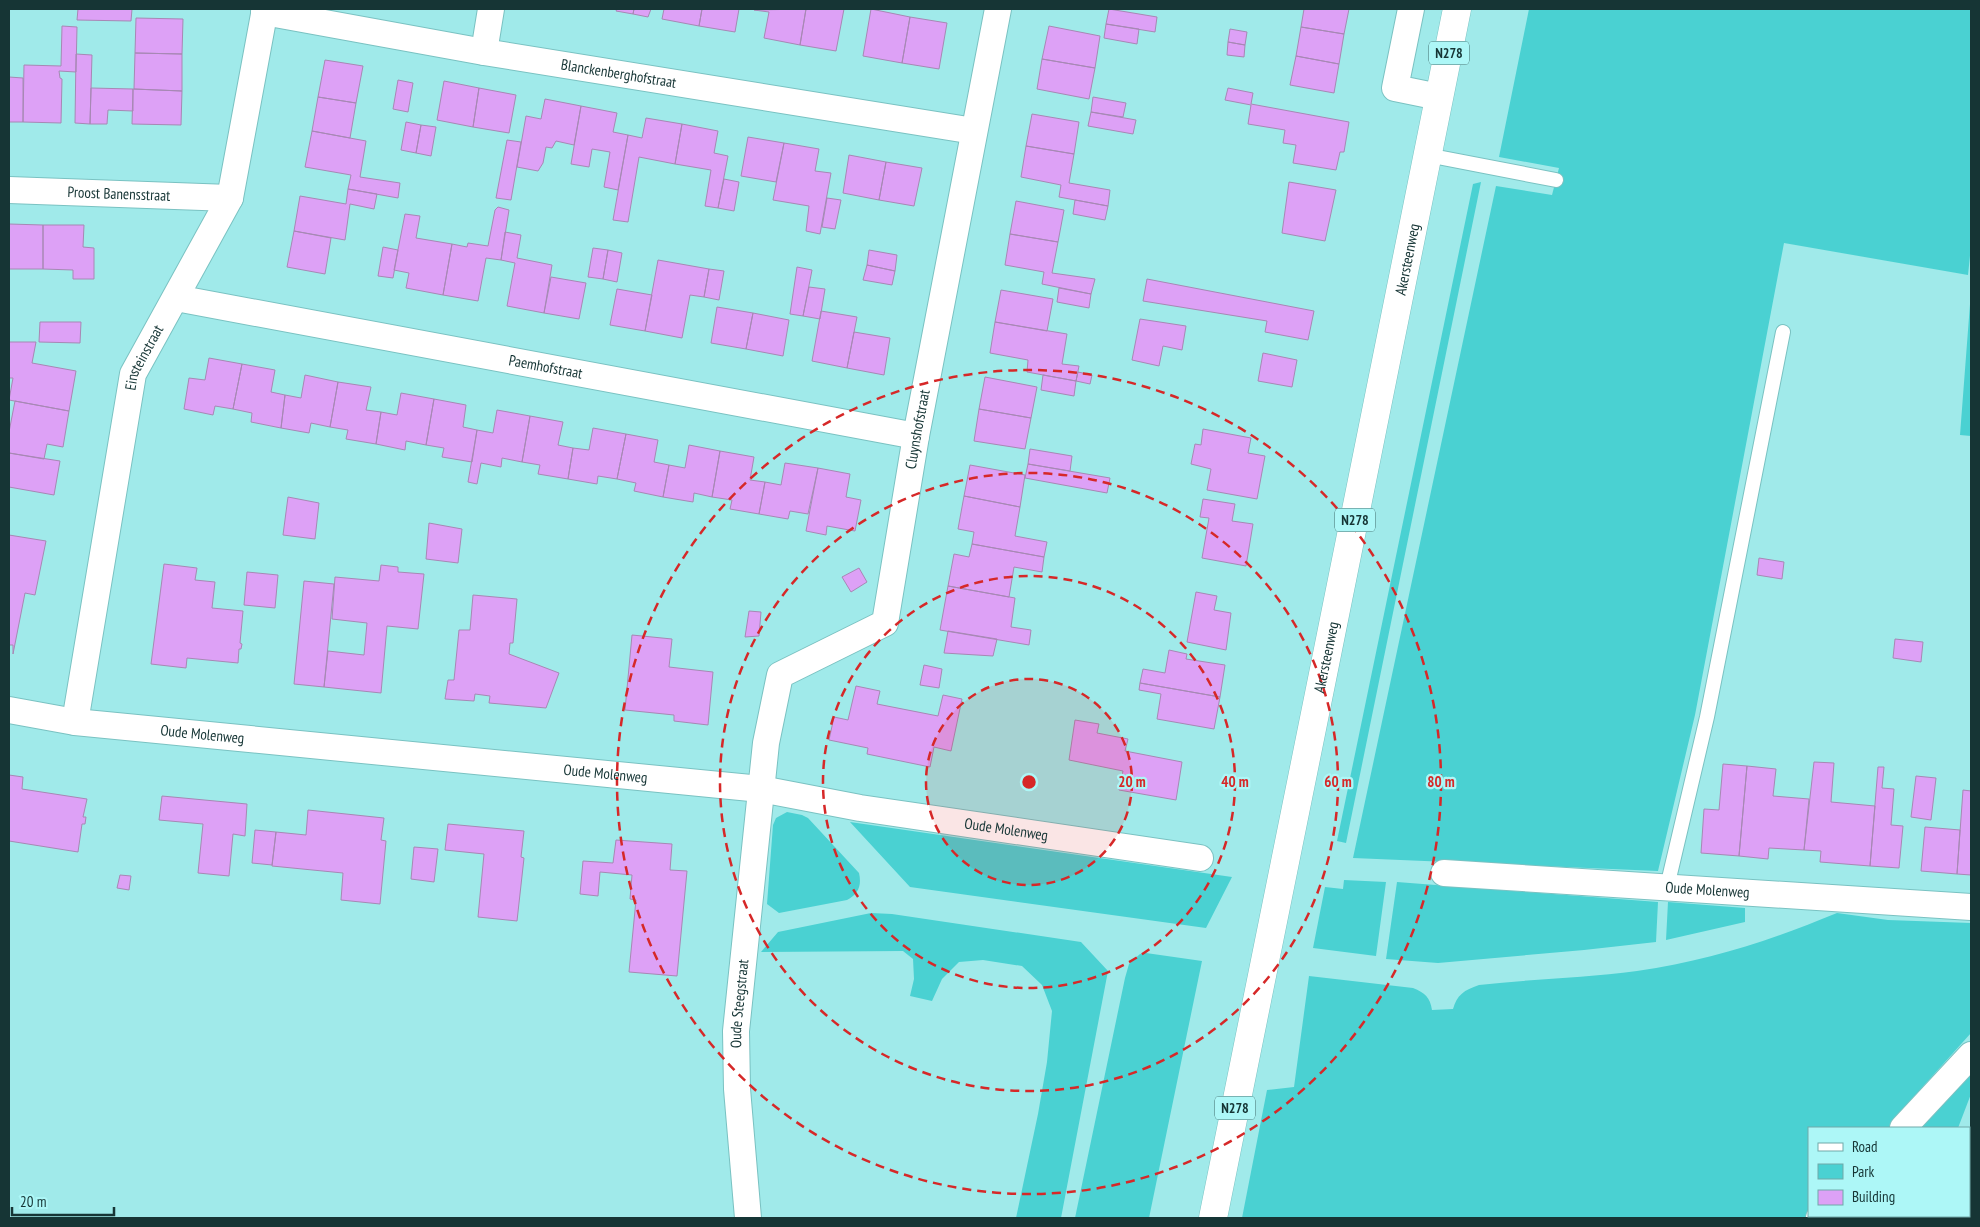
<svg xmlns="http://www.w3.org/2000/svg" width="1980" height="1227" viewBox="0 0 1980 1227" font-family="'PT Sans Narrow',sans-serif">
<style>
.green{fill:#4ad1d2}
.building{fill:#dda1f6;stroke:#a788b4}
.lines{fill:none;stroke-linecap:round;stroke-linejoin:round}
.service-casing{stroke:#7ac2c2;stroke-width:16}
.minor-casing{stroke:#7ac2c2;stroke-width:28}
.primary-casing{stroke:#7ac2c2;stroke-width:29}
.service{stroke:#fff;stroke-width:14}
.minor{stroke:#fff;stroke-width:26}
.primary{stroke:#fff;stroke-width:28}
.ring{fill:none;stroke:#d62828;stroke-width:2.5;stroke-dasharray:9 6}
.labels{text-anchor:middle;stroke-width:4.5;stroke-linejoin:round;paint-order:stroke}
.shield{fill:#adf7f7;stroke:#436f6f;stroke-width:1}
.shield-label{font-size:14px;font-weight:bold;fill:#163535}
.street-label{font-size:15px;fill:#163535;stroke:#adf7f7}
.centre{fill:#d62828;stroke:#adf7f7;stroke-width:2.5}
.ring-label{font-size:15px;text-anchor:middle;font-weight:bold;fill:#d62828;stroke:#adf7f7;stroke-width:4.5;stroke-linejoin:round;paint-order:stroke}
</style>
<rect width="100%" height="100%" fill="#a0eaea"/>
<path class="green" d="M1529 9H1971V246L1968 275 1784 243 1695 715 1658 871 1353 858 1496 186 1552 195 1559 168 1499 157Z
M1481 182 1346 843 1337 841 1473 184Z
M1971 291V436L1960 435Z
M787 812 802 815 808 818 859 873C862 886 858 894 847 900L779 913 767 904 773 825 776 818Z
M850 822 1232 877 1206 928 910 887Z
M1344 880 1386 882 1376 956 1313 948 1325 887 1343 889Z
M1397 882 1658 902 1656 942 1584 950 1438 963 1386 959Z
M1668 902 1745 908V922L1666 940Z
M871 913 892 914 1081 942 1108 971 1061 1218H1016L1038 1114 1047 1062 1052 1011 1042 985 1022 966 983 960 959 962 942 979 932 1001 910 996 914 979 913 959 903 951 761 952 778 932Z
M1837 913 1888 920 1971 923V1033L1909 1102 1933 1112 1971 1072V1094L1958 1128H1809V1216H1923L1922 1218H1242L1267 1090 1294 1087 1309 976 1413 988C1425 993 1430 997 1432 1010L1453 1009C1457 995 1464 990 1479 985 1531 979 1585 978 1637 971 1710 960 1769 941 1837 913Z
M1146 953 1202 961 1149 1218H1075L1125 978 1129 964 1140 954Z"/>
<path class="building" d="M78 9H132L131 21 77 20Z
M617 9H634L633 14 616 11Z
M634 9H651L648 17 633 14Z
M664 9H702L699 26 662 19Z
M702 9H739L735 32 699 26Z
M806 9H844L836 51 800 45Z
M806 9 800 45 764 38 769 12 754 10Z
M871 9 910 17 902 63 863 56Z
M1109 9 1157 17 1155 32 1106 24Z
M1304 9H1349L1344 34 1301 27Z
M910 17 947 23 939 69 902 63Z
M136 18 183 19 182 54 135 53Z
M1106 24 1139 29 1137 44 1104 38Z
M62 26 77 27 76 72 59 71 60 78 62 79 61 123 23 122 24 65 61 66Z
M1049 26 1100 36 1095 68 1042 59Z
M1301 27 1344 34 1339 64 1296 56Z
M1230 29 1247 32 1245 45 1228 42Z
M1228 42 1245 45 1244 57 1227 55Z
M135 53 182 54V91L134 89Z
M76 54 92 55 90 124 75 123Z
M1296 56 1339 64 1334 93 1290 85Z
M1042 59 1095 68 1089 99 1037 89Z
M325 60 363 66 356 103 318 97Z
M9 77 23 78V122H9Z
M398 80 413 83 408 112 393 109Z
M444 81 479 88 473 127 437 120Z
M91 88 133 89V111L108 110 107 124H90Z
M479 88 516 95 509 133 473 127Z
M1228 88 1253 93 1251 104 1349 122 1344 152H1340L1336 170 1293 163 1296 145 1283 143 1285 130 1248 124 1251 105 1225 100Z
M133 89 182 91 181 125 132 124Z
M318 97 356 103 350 138 312 131Z
M1093 97 1126 103 1123 117 1091 112Z
M545 99 581 106 574 145 556 141 552 148 546 147 543 163 538 171 517 167 526 116 541 119Z
M581 106 617 113 613 132 628 135 618 190 604 187 610 152 592 149 589 167 571 164Z
M1091 112 1136 120 1133 134 1088 126Z
M1032 114 1079 122 1074 154 1026 146Z
M646 118 682 124 675 164 639 157 628 222 613 220 628 135 642 138Z
M406 122 421 125 416 153 401 150Z
M682 124 718 131 714 153 728 156 718 208 705 206 711 170 675 164Z
M421 125 436 127 431 156 416 153Z
M312 131 366 141 360 177 400 183 398 198 348 189 351 175 305 167Z
M748 137 784 143 776 182 741 176Z
M507 140 521 142 511 200 496 198Z
M784 143 819 149 815 171 831 173 820 234 806 231 809 206 773 200Z
M1026 146 1074 154 1069 183 1110 190 1108 206 1059 197 1061 185 1021 177Z
M849 155 886 162 879 200 843 193Z
M886 162 922 168 914 206 879 200Z
M724 179 739 182 734 211 718 208Z
M1289 182 1336 190 1325 241 1282 233Z
M348 189 377 194 374 209 350 204 345 240 294 231 300 196 346 204Z
M827 198 841 200 835 229 822 227Z
M1075 200 1108 206 1105 220 1073 214Z
M1016 201 1064 210 1058 242 1010 234Z
M498 207 509 210 501 260 486 258 478 301 443 295 452 244 467 247 468 243 488 246 495 210Z
M405 214 420 216 416 238 452 244 443 295 406 288 409 273 394 270Z
M9 224 43 225V269H9Z
M43 225H84L83 247 94 248V279H73V270L43 269Z
M294 231 331 238 325 274 287 267Z
M505 232 521 235 517 258 552 265 544 313 507 306 515 263 501 260Z
M1010 234 1058 242 1052 273 1095 279 1091 294 1042 284 1044 272 1005 265Z
M383 247 398 250 393 278 378 276Z
M593 248 608 250 603 279 588 277Z
M608 250 622 253 617 282 603 279Z
M869 250 897 255 895 271 867 265Z
M658 260 709 269 704 297 690 295 682 338 645 331Z
M867 265 895 271 892 285 863 280Z
M797 267 812 270 803 316 790 314Z
M709 269 724 271 719 300 704 297Z
M551 277 586 283 579 319 544 313Z
M1147 279 1314 311 1308 340 1265 332 1267 321 1143 301Z
M809 287 825 289 820 319 803 316Z
M1059 288 1091 294 1089 308 1057 302Z
M617 289 652 295 645 331 610 325Z
M1001 290 1053 299 1047 331 995 322Z
M717 307 753 313 746 349 711 343Z
M821 311 857 317 847 368 812 361Z
M753 313 789 320 783 356 746 349Z
M1140 319 1186 326 1182 350 1163 346 1159 366 1132 360Z
M40 322H81L80 343 39 342Z
M995 322 1067 334 1062 364 1079 366 1076 381 1027 372 1028 360 990 353Z
M854 332 890 338 884 375 847 368Z
M9 342H36L32 363 76 371 69 411 9 400 13 378H9Z
M1263 353 1297 360 1292 387 1258 381Z
M209 358 242 364 233 409 215 406 213 415 184 409 189 378 205 380Z
M242 364 275 370 271 392 285 395 281 428 251 422 252 413 233 409Z
M1078 372 1092 375 1090 384 1076 381Z
M305 375 338 382 330 427 311 423 309 433 281 428 285 395 301 398Z
M1043 375 1076 381 1074 396 1041 390Z
M985 377 1037 387 1031 418 979 409Z
M338 382 371 387 366 410 381 412 376 444 346 439 348 430 330 427Z
M401 393 434 399 426 445 406 441 405 450 376 444 381 412 397 415Z
M434 399 466 405 463 427 477 430 472 462 442 457 444 448 426 445Z
M15 401 69 411 63 447 47 444 44 459 9 453V432Z
M979 409 1031 418 1025 449 974 441Z
M497 410 530 416 522 462 502 458 501 467 481 463 477 484 468 482 477 430 493 433Z
M530 416 563 422 558 445 573 448 568 479 538 474 540 465 522 462Z
M593 428 626 434 617 479 598 476 597 484 568 479 573 448 589 450Z
M1203 429 1251 438 1248 453 1265 456 1257 499 1207 490 1211 469 1191 464 1195 444 1201 445Z
M626 434 658 440 654 462 669 465 663 497 634 491 636 483 617 479Z
M689 445 720 451 712 497 694 493 693 502 663 497 669 465 685 468Z
M1030 449 1072 456 1070 471 1028 464Z
M720 451 754 457 750 480 765 482 759 514 730 509 732 500 712 497Z
M9 453 60 461 54 495 9 487Z
M785 463 818 468 808 514 790 511 788 519 759 514 765 482 781 485Z
M1028 464 1110 478 1107 493 1025 478Z
M970 465 1025 475 1020 507 964 496Z
M818 468 850 474 846 497 861 500 855 531 827 526 826 535 806 531Z
M964 496 1020 507 1015 536 1047 542 1044 557 972 544 974 532 958 529Z
M288 497 319 503 315 539 283 535Z
M1203 499 1235 504 1232 521 1253 524 1246 566 1202 558 1209 518 1200 517Z
M429 523 462 529 458 563 426 559Z
M9 535 46 541 35 595 25 593 13 654V645H9Z
M972 544 1044 557 1042 572 1014 567 1009 597 948 586 954 554 969 557Z
M1759 558 1784 562 1782 579 1757 575Z
M164 564 197 568 195 580 215 582 212 608 243 611 240 643 242 644 241 649H239L238 663 187 658 186 668 151 664Z
M381 565 398 567V572L424 574 418 629 387 626 381 693 324 687 328 651 364 655 367 623 332 619 335 577 379 581Z
M859 568 867 582 851 592 842 577Z
M247 572 278 575 275 608 244 605Z
M304 581 334 584 324 687 294 684Z
M948 586 1015 598 1011 627 1031 630 1029 645 940 630Z
M1196 592 1217 596 1214 610 1231 613 1226 650 1187 642Z
M473 595 517 599 513 643H510L509 654 559 673 546 708 489 703 490 696 475 694 474 701 445 699 448 680H454L459 630H470Z
M749 611 761 612 759 636 745 637Z
M948 631 997 639 993 656 944 653Z
M632 635 672 639 669 667 713 672 708 725 674 721V715L625 710Z
M1895 639 1923 642 1921 662 1893 658Z
M1169 650 1187 654 1186 659 1225 665 1220 697 1140 683 1143 669 1165 673Z
M924 665 942 669 939 688 920 685Z
M1140 683 1220 697 1214 729 1157 719 1161 694 1139 690Z
M856 686 880 691 877 704 938 716 943 695 962 699 951 751 934 747 930 767 867 754 868 748 829 740 834 717 848 720Z
M1075 720 1099 724 1097 733 1128 739 1125 751 1182 762 1176 800 1119 790 1123 771 1069 760Z
M1814 762 1834 763 1831 802 1875 806 1870 866 1820 862 1821 851 1804 850Z
M1723 764 1747 766 1739 856 1701 853 1704 809 1719 810Z
M1747 766 1776 769 1773 796 1809 799 1804 850 1769 848 1768 859 1739 856Z
M1878 767H1884L1882 788 1894 789 1891 825 1903 826 1899 868 1870 866Z
M9 775 23 777 22 789 87 799 83 817H86L85 824H82L78 852 9 841Z
M1916 776 1936 778 1931 820 1911 817Z
M1963 790 1971 791V875L1957 874Z
M162 796 247 804 245 836 233 834 229 876 198 873 203 824 159 820Z
M308 810 384 818 381 840 386 841 380 904 341 900 343 873 272 866 276 832 306 835Z
M448 824 524 831 521 857 524 858 517 921 478 917 484 854 445 850Z
M1925 827 1960 830 1957 874 1921 871Z
M255 830 276 832 272 865 252 863Z
M616 840 672 844 670 870 687 871 677 976 629 972 636 900 630 899 632 875 600 872 598 896 580 894 583 861 613 863Z
M414 847 438 849 434 882 411 879Z
M120 875 131 876 129 890 117 888Z"/>
<g class="lines">
<defs>
<path id="service" d="M1427 155 1556 180
M1667 887 1707 717 1783 332"/>
<g id="minor">
<path d="M1411 9 1395 88 1439 97"/>
<path id="s1" d="M264 12 484 52 974 131"/>
<path d="M484 52 491 9"/>
<path id="s2" d="M9 190 230 198"/>
<path id="s3" d="M176 298 916 436"/>
<path id="s4" d="M9 710 75 722 761 789 860 808 1200 858"/>
<path id="s5" d="M75 722 133 374 230 198 265 9"/>
<path id="s6" d="M1444 873 1971 907"/>
<path d="M1903 1128 1971 1055"/>
<path id="s7" d="M748 1218 737 1089 736 1031 766 743 780 675 885 623 916 436 998 9"/>
<path d="M1819 1218 1822 1216"/>
</g>
<g id="primary">
<path id="s8" d="M1213 1218C1292 815 1379 412 1457 9"/>
</g>
</defs>
<use href="#service" class="service-casing"/>
<use href="#minor" class="minor-casing"/>
<use href="#primary" class="primary-casing"/>
<use href="#service" class="service"/>
<use href="#minor" class="minor"/>
<use href="#primary" class="primary"/>
</g>
<circle cx="1029" cy="782" r="103" fill="#d62828" fill-opacity=".12"/>
<g class="ring">
<circle cx="1029" cy="782" r="103"/>
<circle cx="1029" cy="782" r="206"/>
<circle cx="1029" cy="782" r="309"/>
<circle cx="1029" cy="782" r="412"/>
</g>
<g class="labels">
<g class="shield">
<rect x="1429" y="41.5" width="40" height="23" rx="4"/>
<rect x="1335" y="508.5" width="40" height="23" rx="4"/>
<rect x="1215" y="1096.5" width="40" height="23" rx="4"/>
</g>
<g class="shield-label">
<text x="1449" y="58">N278</text>
<text x="1355" y="525">N278</text>
<text x="1235" y="1113">N278</text>
</g>
<g class="street-label">
<text dy="5" stroke="none"><textPath href="#s1" startOffset="360">Blanckenberghofstraat</textPath></text>
<text dy="5" stroke="none"><textPath href="#s2" startOffset="110">Proost Banensstraat</textPath></text>
<text dy="5" stroke="none"><textPath href="#s8" startOffset="978">Akersteenweg</textPath></text>
<text dy="5" stroke="none"><textPath href="#s5" startOffset="372">Einsteinstraat</textPath></text>
<text dy="5" stroke="none"><textPath href="#s3" startOffset="376">Paemhofstraat</textPath></text>
<text dy="5" stroke="none"><textPath href="#s7" startOffset="860">Cluynshofstraat</textPath></text>
<text dy="5" stroke="none"><textPath href="#s8" startOffset="572">Akersteenweg</textPath></text>
<text dy="5" stroke="none"><textPath href="#s4" startOffset="195">Oude Molenweg</textPath></text>
<text dy="5" stroke="none"><textPath href="#s4" startOffset="600">Oude Molenweg</textPath></text>
<text dy="5" stroke="none"><textPath href="#s4" startOffset="1005">Oude Molenweg</textPath></text>
<text dy="5" stroke="none"><textPath href="#s6" startOffset="264">Oude Molenweg</textPath></text>
<text dy="5" stroke="none"><textPath href="#s7" startOffset="215">Oude Steegstraat</textPath></text>
</g>
</g>
<circle cx="1029" cy="782" r="8" class="centre"/>
<g class="ring-label">
<text x="1132" y="787">20 m</text>
<text x="1235" y="787">40 m</text>
<text x="1338" y="787">60 m</text>
<text x="1441" y="787">80 m</text>
</g>
<rect width="1980" height="1227" fill="none" stroke="#163535" stroke-width="20"/>
<rect x="1808" y="1127" width="162" height="90" fill="#adf7f7" stroke="#71a9a9"/>
<rect x="1818" y="1143" width="25" height="8" fill="#ffffff" stroke="#71a9a9"/>
<text x="1852" y="1152" font-size="15" fill="#163535">Road</text>
<rect x="1818" y="1164" width="25" height="15" fill="#4ad1d2" stroke="#71a9a9"/>
<text x="1852" y="1177" font-size="15" fill="#163535">Park</text>
<rect x="1818" y="1190" width="25" height="15" fill="#dda1f6" stroke="#71a9a9"/>
<text x="1852" y="1202" font-size="15" fill="#163535">Building</text>
<path d="M12 1207v8h102v-8" fill="none" stroke="#163535" stroke-width="2.5"/>
<text x="20" y="1207" font-size="15" fill="#163535" stroke="#adf7f7" stroke-width="4" paint-order="stroke">20 m</text>
</svg>
